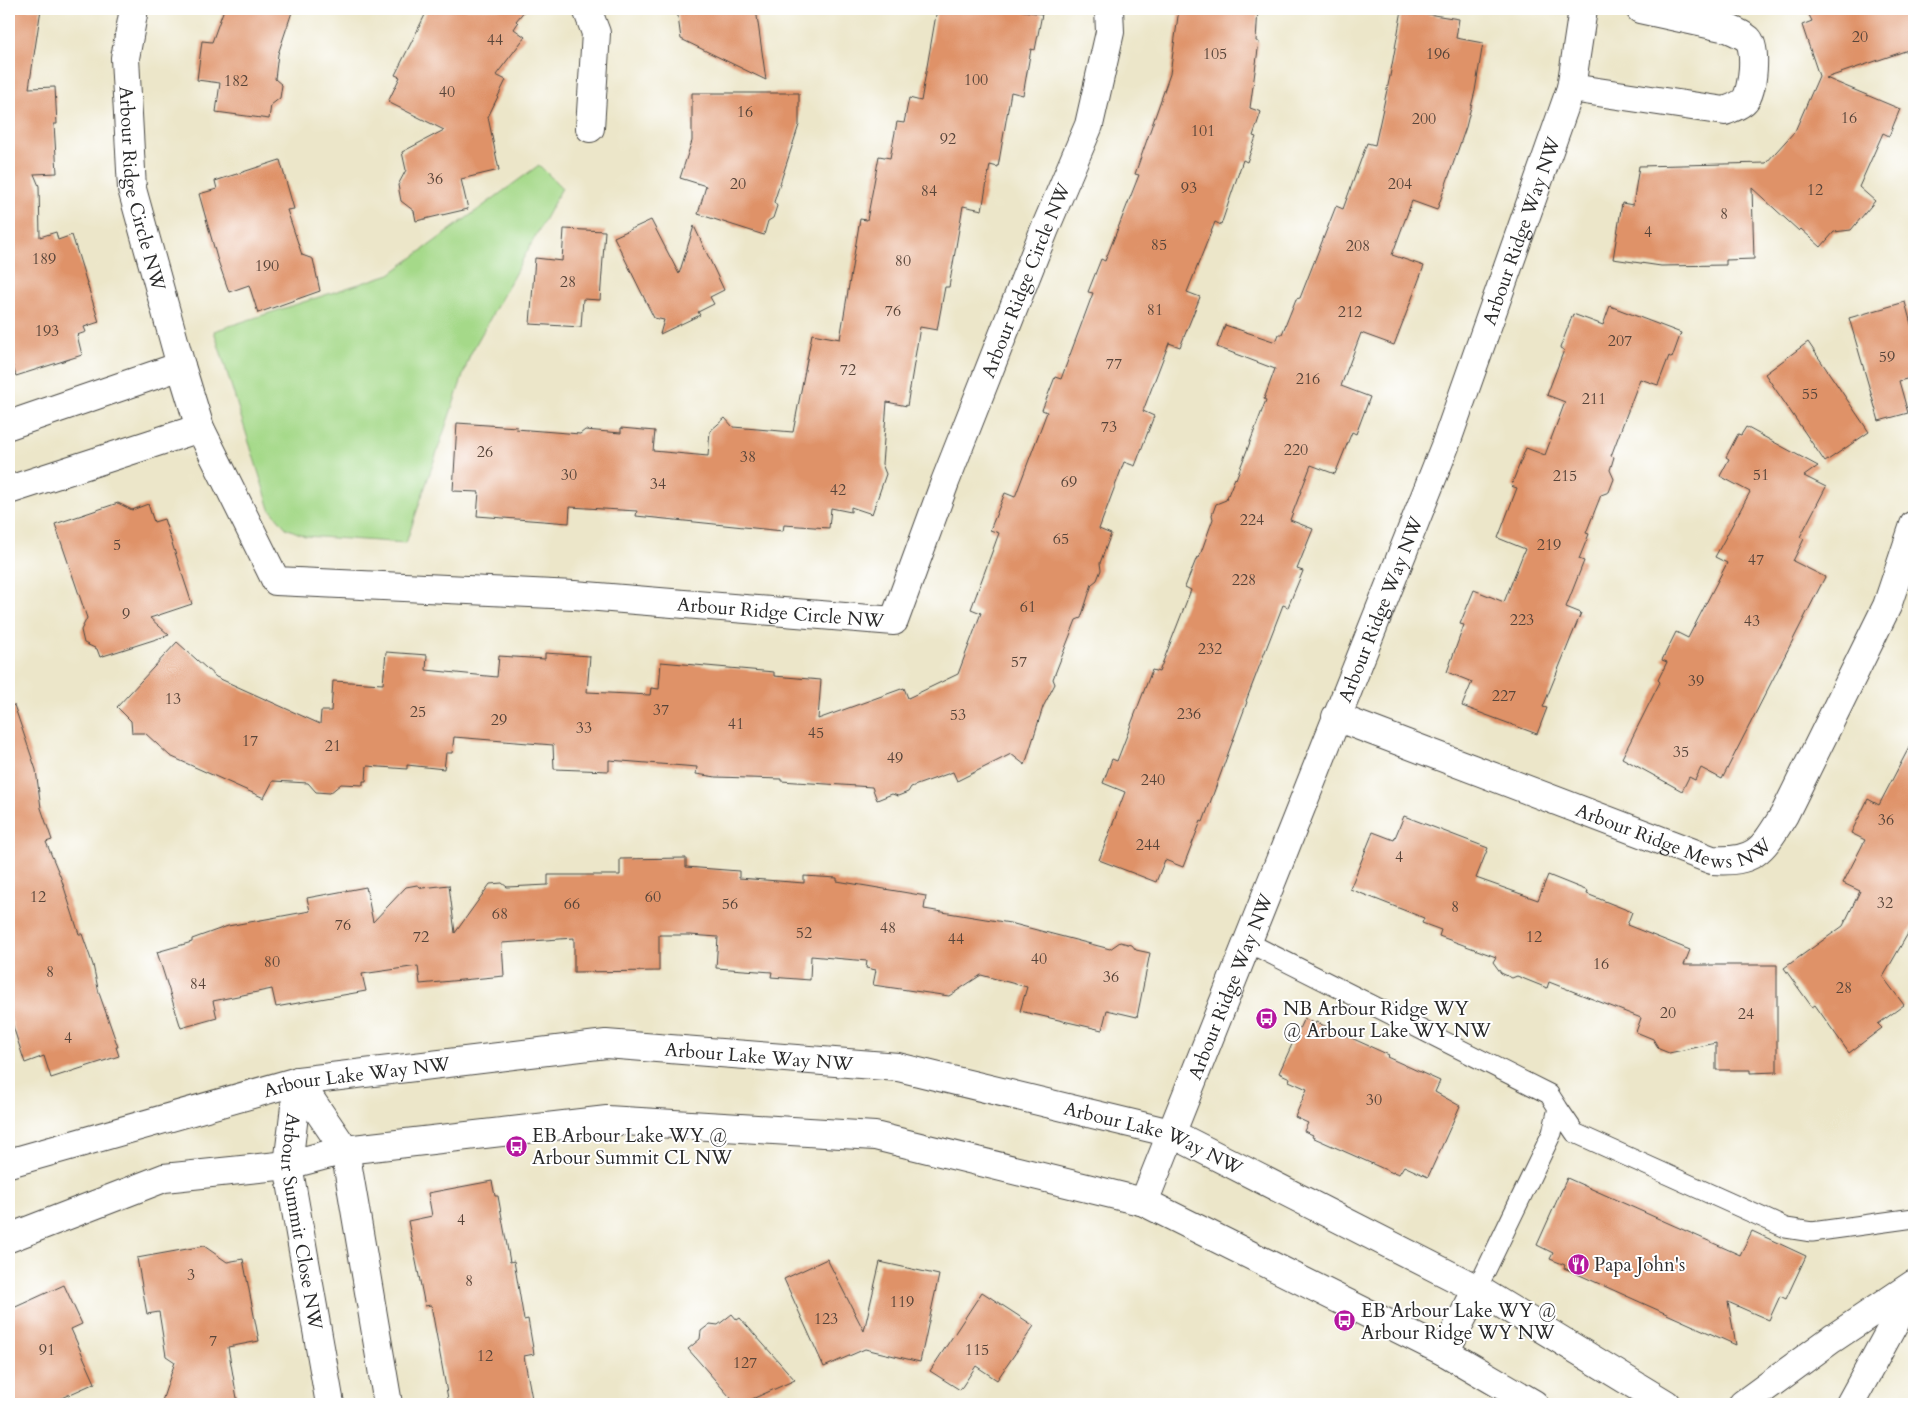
<svg xmlns="http://www.w3.org/2000/svg" width="1923" height="1413" viewBox="0 0 1923 1413" font-family="Cardo,serif">
<style>
.green{fill:#a5d989;stroke:#68825a}
.building{fill:#df9268}
.lines{fill:none;stroke-linecap:round;stroke-linejoin:round}
.lane-casing{stroke:#484743;stroke-width:21}
.street-casing{stroke:#484743;stroke-width:30}
.secondary-casing{stroke:#484743;stroke-width:30}
.lane{stroke:#fff;stroke-width:19}
.street{stroke:#fff;stroke-width:28}
.secondary{stroke:#fff;stroke-width:28}
.labels{text-anchor:middle;stroke-width:4;stroke-linejoin:round;paint-order:stroke}
.number-label{font-size:16px;fill:#58453a}
.street-label{font-size:19px;fill:#2b2b2b;stroke:#fff}
.poi-label{font-size:19px;fill:#2b2b2b;stroke:#fff;text-anchor:start}
</style>
<rect width="100%" height="100%" fill="#fff"/>
<filter id="ink" filterUnits="userSpaceOnUse"><feTurbulence type="fractalNoise" baseFrequency=".02" numOctaves="2"/><feDisplacementMap in="SourceGraphic" scale="10" xChannelSelector="R" yChannelSelector="G"/><feConvolveMatrix kernelMatrix="1 2 1 2 8 2 1 2 1" color-interpolation-filters="sRGB"/></filter>
<filter id="wash" filterUnits="userSpaceOnUse"><feTurbulence type="fractalNoise" baseFrequency=".0096" numOctaves="4" result="noise"/><feDisplacementMap in="SourceGraphic" scale="20" xChannelSelector="R" yChannelSelector="G"/><feGaussianBlur stdDeviation="1.12" result="paint"/><feColorMatrix in="noise" values="0 0 0 0 0 0 0 0 0 0 0 0 0 0 0 0 0 1.4 0 .05"/><feComposite in="paint" operator="in"/></filter>
<g filter="url(#wash)">
<rect width="100%" height="100%" fill="#ece6c9"/>
<path class="green" d="M539 165 562 188 470 355 406 543 305 536 286 528 270 509 214 331 390 274Z"/>
<g id="blocks">
<path class="building" d="M9 9H41L29 88 55 87 57 124H54L57 173 34 174 39 186 40 237 56 232 58 240 72 235 99 322 84 327 86 332 77 335 82 355 16 376 9 355Z
M224 9H293L278 54 275 79 282 85 280 98 271 105 269 119 216 112 220 83 197 80 202 41 212 42Z
M428 9H526L516 21 518 23 514 29 525 37 496 75 506 80 488 117 499 170 461 179 468 209 416 221 414 211 401 201 398 185 406 170 402 152 444 130 388 102 400 77 395 75Z
M677 9H756L766 80 681 39Z
M937 9H1011L1042 14 1035 50 1031 49 1023 95 1011 92 998 167 990 165 982 210 963 206 949 287H945L937 330 920 327 907 406 887 402 882 464 886 474 872 514 851 507V512L831 508 829 528 784 525 783 531 636 516 637 511 570 507 569 523 477 516 479 492 453 491 457 423 517 427 516 429 580 434 585 430 621 433V428L655 431 653 451 708 456 710 431 725 418 733 427 793 432 812 334 840 339 860 219 867 220 879 156 890 158 897 122 904 123 909 98 921 101Z
M1179 9H1258L1256 41 1259 42 1250 108 1261 112 1253 136 1256 137 1247 162 1243 160 1221 225 1215 222 1187 292 1200 297 1180 347 1169 343 1143 411 1154 416 1135 466 1124 462 1099 529 1111 534 1100 563 1101 570 1097 580 1092 584 1081 618 1076 620 1053 679 1055 684 1043 707 1025 765 1011 754 957 781 953 772 911 787 908 792 898 796 892 794 877 800 872 787 781 781V779L716 777 696 774 697 767 609 760V771L554 769 553 745 454 737 452 753H446L444 769 407 765V769L367 766 366 781H363V785L341 784 330 793 316 792 308 783 273 781 264 798 170 756 145 733H132L131 721 117 707 177 642 216 677 320 724 321 711H331L333 681 383 684 386 652 427 655 426 670 497 677 499 656 545 659V653L590 656 587 692 650 695 651 688 659 689 661 662 774 672V676L821 680 818 719 904 688 908 698 958 674 981 613 971 609 999 533 990 530 1005 493 1015 497 1047 412 1042 410 1055 377 1061 379 1093 293 1088 292 1101 259 1105 261 1139 175 1135 174 1170 74Z
M1806 9H1914V48L1826 78 1900 109 1889 136 1883 133 1859 187 1875 201 1851 230 1834 232 1821 247 1801 229 1799 231 1752 188 1754 259 1726 260V265L1661 266 1613 259 1622 203 1633 205 1639 166 1766 163 1795 131 1819 76 1802 25 1812 21Z
M1402 10 1459 19 1456 38 1483 43 1475 91 1466 127 1437 210 1412 201 1392 255 1424 266 1411 301 1394 345 1361 333 1341 386 1370 397 1356 434 1352 432 1335 474 1311 465 1290 520 1313 529 1297 569 1303 571 1288 607 1283 605 1246 701 1247 702 1203 822 1201 821 1183 867 1165 860 1156 882 1099 860 1125 792 1103 783 1112 759 1117 761 1152 670 1159 672 1191 590 1185 587 1197 557 1199 558 1213 519 1212 515 1216 504 1226 500 1235 478 1236 479 1266 400 1264 399 1275 369 1217 347 1225 325 1276 342 1279 334H1282L1296 299 1300 298 1336 206 1343 209 1367 143 1375 145 1390 76Z
M692 93H799V125L774 202 777 206 773 218 768 221 764 235 698 214 706 186 680 178 692 141Z
M280 160 294 209 287 210 302 255 313 259 320 291 258 313 249 285 229 292 217 258 199 194 217 189 215 181Z
M651 220 679 274 694 226 724 290 710 297 714 304 698 312 700 315 660 334 664 320 654 318 614 237Z
M564 229 605 231 600 300 583 299 581 327 530 324 535 258 562 261Z
M1905 302 1914 335V377L1899 381 1908 413 1879 421 1849 318Z
M1610 306 1681 333 1672 358 1669 356 1658 385 1640 379 1611 456 1614 457 1610 470 1614 479 1609 492 1601 495 1586 533 1589 534 1579 559 1584 561 1566 607 1581 613 1543 707 1547 708 1537 734 1462 706 1472 682 1447 672 1464 625 1460 624 1474 590 1504 602 1525 549 1498 538 1517 488 1511 486 1526 448 1545 455 1565 402 1547 395 1564 350 1560 348 1573 314 1603 325Z
M1808 342 1869 432 1825 462 1765 374Z
M1746 427 1818 466 1804 476 1826 487 1800 537 1804 539 1793 561 1825 577 1722 779 1701 768 1695 780 1689 777 1682 791 1622 758 1660 682 1658 680 1667 662 1662 660 1676 632 1688 638 1727 563 1715 557 1750 492 1720 476 1729 459 1726 457 1738 434 1741 435Z
M118 503 132 510 148 504 154 522 164 519 192 604 150 618 169 635 100 657 97 649 84 643 81 630 87 618 55 524Z
M14 705 36 770 41 808 52 840 46 842 61 878 79 934H82L93 965 99 993 118 1047H116L119 1056 51 1078 44 1056 25 1063 9 1014V706Z
M1914 738V923L1883 977 1904 1005 1878 1024 1882 1028 1849 1053 1815 1005 1812 1007 1784 968 1843 926 1860 891 1843 883 1865 840 1851 833 1868 799 1879 805Z
M1404 816 1488 848 1476 878 1538 900 1548 875 1588 891 1587 894 1632 912 1627 925 1690 950 1684 965H1777V1072L1750 1073V1070H1716V1043L1669 1053 1659 1049 1653 1039 1636 1032 1641 1018 1549 982 1547 988 1517 976 1512 978 1501 973 1493 962 1496 957 1439 936 1441 930 1422 923 1424 918 1350 889 1373 832 1394 840Z
M686 858V867L739 871V878L804 883V876L837 878V881L926 896 924 909 1010 923 1110 949 1120 942 1132 945 1136 950 1150 953 1137 1017 1107 1010 1102 1030 1020 1011 1027 987 981 975 949 996 873 985 876 970 866 968 867 961 811 956 810 980 771 977 772 972 716 968 718 937 690 935H659V971L574 972V938L502 943 504 976 420 984 418 966 362 974 366 991 326 998 276 1007 272 989 213 1001 217 1018 181 1028 157 952 192 942V939L228 926 310 911 307 898 366 887 373 922 406 887 417 885 422 888 449 885 455 933 490 884 502 883 507 887 548 885V875H620V859Z
M1304 1018 1315 1024 1316 1022 1389 1055 1387 1057 1440 1081 1435 1092 1460 1106 1428 1177 1404 1166 1399 1174 1393 1172V1173L1312 1137 1313 1135 1304 1131 1308 1123 1295 1117 1307 1089 1289 1081 1290 1078 1279 1073Z
M1567 1178 1740 1255 1752 1231 1806 1256 1786 1299 1780 1296 1769 1320 1728 1302 1736 1345 1564 1268 1565 1265 1550 1259 1553 1253 1537 1245Z
M492 1181 495 1196H498L510 1262 514 1261 524 1320 528 1319 534 1354 524 1356 533 1404H449L431 1305 425 1306 408 1221 432 1216 428 1193Z
M204 1246 227 1262 243 1259 259 1341 228 1347 238 1404H161L175 1362 166 1356 159 1312 147 1314 137 1258Z
M827 1259 864 1331 880 1262 939 1275 920 1362 865 1349 824 1367 784 1279Z
M64 1285 82 1324 71 1329 95 1383 48 1404H9V1310Z
M982 1292 1034 1326 997 1380 976 1366 960 1390 930 1371Z
M732 1314 737 1320 740 1318 795 1380 741 1404H736L688 1349 700 1339 701 1331 710 1324 718 1325Z"/>
</g>
</g>
<g filter="url(#ink)">
<use href="#blocks" fill-opacity="0" stroke="#484743" stroke-width="1"/>
<g class="lines">
<defs>
<path id="lane" d="M1247 942 1549 1094 1558 1108 1552 1133 1477 1289
M1558 1108 1575 1133 1786 1228 1812 1232 1914 1218"/>
<g id="street">
<path id="s1" d="M134 9 125 58 132 189 181 366 200 428 276 581 574 595 894 621 945 482 1044 231 1089 125 1110 32 1109 9"/>
<path d="M587 9 596 33 590 128"/>
<path d="M1571 88 1725 111C1732 108 1741 105 1745 100 1753 90 1757 48 1748 39 1742 34 1734 31 1727 28L1640 9"/>
<path d="M9 425 181 366"/>
<path d="M9 490 200 428"/>
<path id="s2" d="M1336 717 1712 860C1756 863 1762 850 1784 815L1887 606 1914 525"/>
<path d="M298 1081 345 1150 388 1404"/>
<path id="s3" d="M298 1081 288 1165 330 1404"/>
<path id="s4" d="M1144 1202 1445 446 1571 88 1583 9"/>
<path d="M1445 1352 1477 1289"/>
</g>
<g id="secondary">
<path id="s5" d="M9 1163 298 1081 606 1044 898 1067 1171 1133 1477 1289 1666 1404"/>
<path d="M9 1238 164 1178 288 1165 345 1150 607 1120 875 1136 1144 1202 1445 1352 1534 1404"/>
<path d="M1743 1404 1832 1339 1914 1284"/>
<path d="M1850 1404 1914 1287"/>
</g>
</defs>
<use href="#lane" class="lane-casing"/>
<use href="#street" class="street-casing"/>
<use href="#secondary" class="secondary-casing"/>
<use href="#lane" class="lane"/>
<use href="#street" class="street"/>
<use href="#secondary" class="secondary"/>
</g>
</g>
<defs>
<symbol id="bus-disc" viewBox="-11 -11 22 22"><circle r="9.5" fill="#b5179e" stroke="#fff"/><path d="M-5-6H5V4H4V6H2V4H-2V6H-4V4H-5ZM-3.5-4V0h7V-4ZM-3.5 1.2v1.5H-2V1.2ZM2 1.2v1.5H3.5V1.2Z" fill="#fff"/></symbol>
<symbol id="restaurant-disc" viewBox="-11 -11 22 22"><circle r="9.5" fill="#b5179e" stroke="#fff"/><path d="M-5-6h1v4h1v-4h1v4h1v-4h1v5L-1.5 .5V6h-2V.5L-5-1ZM5-6V6H3V1.5H1.5Q1.5-4 5-6Z" fill="#fff"/></symbol>
</defs>
<g fill-rule="evenodd">
<use href="#bus-disc" x="1254" y="1006" width="25" height="25"/>
<use href="#bus-disc" x="504" y="1134" width="25" height="25"/>
<use href="#restaurant-disc" x="1566" y="1252" width="25" height="25"/>
<use href="#bus-disc" x="1332" y="1308" width="25" height="25"/>
</g>
<g class="labels">
<g class="number-label">
<text x="1860" y="42">20</text>
<text x="495" y="45">44</text>
<text x="1215" y="59">105</text>
<text x="1438" y="59">196</text>
<text x="976" y="85">100</text>
<text x="236" y="86">182</text>
<text x="447" y="97">40</text>
<text x="745" y="117">16</text>
<text x="1849" y="123">16</text>
<text x="1424" y="124">200</text>
<text x="1203" y="136">101</text>
<text x="948" y="144">92</text>
<text x="435" y="184">36</text>
<text x="738" y="189">20</text>
<text x="1400" y="189">204</text>
<text x="1189" y="193">93</text>
<text x="1815" y="195">12</text>
<text x="929" y="196">84</text>
<text x="1724" y="219">8</text>
<text x="1648" y="237">4</text>
<text x="1159" y="250">85</text>
<text x="1358" y="251">208</text>
<text x="44" y="264">189</text>
<text x="903" y="266">80</text>
<text x="267" y="271">190</text>
<text x="568" y="287">28</text>
<text x="1155" y="315">81</text>
<text x="893" y="316">76</text>
<text x="1350" y="317">212</text>
<text x="47" y="336">193</text>
<text x="1620" y="346">207</text>
<text x="1887" y="362">59</text>
<text x="1114" y="369">77</text>
<text x="848" y="375">72</text>
<text x="1308" y="384">216</text>
<text x="1810" y="399">55</text>
<text x="1594" y="404">211</text>
<text x="1109" y="432">73</text>
<text x="1296" y="455">220</text>
<text x="485" y="457">26</text>
<text x="748" y="462">38</text>
<text x="569" y="480">30</text>
<text x="1761" y="480">51</text>
<text x="1565" y="481">215</text>
<text x="1069" y="487">69</text>
<text x="658" y="489">34</text>
<text x="838" y="495">42</text>
<text x="1252" y="525">224</text>
<text x="1061" y="544">65</text>
<text x="117" y="550">5</text>
<text x="1549" y="550">219</text>
<text x="1756" y="565">47</text>
<text x="1244" y="585">228</text>
<text x="1028" y="612">61</text>
<text x="126" y="619">9</text>
<text x="1522" y="625">223</text>
<text x="1752" y="626">43</text>
<text x="1210" y="654">232</text>
<text x="1019" y="667">57</text>
<text x="1696" y="686">39</text>
<text x="1504" y="701">227</text>
<text x="173" y="704">13</text>
<text x="661" y="715">37</text>
<text x="418" y="717">25</text>
<text x="1189" y="719">236</text>
<text x="958" y="720">53</text>
<text x="499" y="725">29</text>
<text x="736" y="729">41</text>
<text x="584" y="733">33</text>
<text x="816" y="738">45</text>
<text x="250" y="746">17</text>
<text x="333" y="751">21</text>
<text x="1681" y="757">35</text>
<text x="895" y="763">49</text>
<text x="1153" y="785">240</text>
<text x="1886" y="825">36</text>
<text x="1148" y="850">244</text>
<text x="1399" y="862">4</text>
<text x="38" y="902">12</text>
<text x="653" y="902">60</text>
<text x="1885" y="908">32</text>
<text x="572" y="909">66</text>
<text x="730" y="909">56</text>
<text x="1455" y="912">8</text>
<text x="500" y="919">68</text>
<text x="343" y="930">76</text>
<text x="888" y="933">48</text>
<text x="804" y="938">52</text>
<text x="421" y="942">72</text>
<text x="1534" y="942">12</text>
<text x="956" y="944">44</text>
<text x="1039" y="964">40</text>
<text x="272" y="967">80</text>
<text x="1601" y="969">16</text>
<text x="50" y="977">8</text>
<text x="1111" y="982">36</text>
<text x="198" y="989">84</text>
<text x="1844" y="993">28</text>
<text x="1668" y="1018">20</text>
<text x="1746" y="1019">24</text>
<text x="68" y="1043">4</text>
<text x="1374" y="1105">30</text>
<text x="461" y="1225">4</text>
<text x="191" y="1280">3</text>
<text x="469" y="1286">8</text>
<text x="902" y="1307">119</text>
<text x="826" y="1324">123</text>
<text x="213" y="1346">7</text>
<text x="47" y="1355">91</text>
<text x="977" y="1355">115</text>
<text x="485" y="1361">12</text>
<text x="745" y="1368">127</text>
</g>
<g class="street-label">
<text dy="7" stroke="none"><textPath href="#s1" startOffset="182">Arbour Ridge Circle NW</textPath></text>
<text dy="7" stroke="none"><textPath href="#s4" startOffset="1042">Arbour Ridge Way NW</textPath></text>
<text dy="7" stroke="none"><textPath href="#s1" startOffset="1585">Arbour Ridge Circle NW</textPath></text>
<text dy="7" stroke="none"><textPath href="#s4" startOffset="638">Arbour Ridge Way NW</textPath></text>
<text dy="7" stroke="none"><textPath href="#s1" startOffset="1106">Arbour Ridge Circle NW</textPath></text>
<text dy="7" stroke="none"><textPath href="#s2" startOffset="361">Arbour Ridge Mews NW</textPath></text>
<text dy="7" stroke="none"><textPath href="#s4" startOffset="232">Arbour Ridge Way NW</textPath></text>
<text dy="7" stroke="none"><textPath href="#s5" startOffset="764">Arbour Lake Way NW</textPath></text>
<text dy="7" stroke="none"><textPath href="#s5" startOffset="359">Arbour Lake Way NW</textPath></text>
<text dy="7" stroke="none"><textPath href="#s5" startOffset="1169">Arbour Lake Way NW</textPath></text>
<text dy="7" stroke="none"><textPath href="#s3" startOffset="142">Arbour Summit Close NW</textPath></text>
</g>
<g class="poi-label">
<text x="1283" y="1015">NB Arbour Ridge WY<tspan x="1283" dy="22">@ Arbour Lake WY NW</tspan></text>
<text x="532" y="1142">EB Arbour Lake WY @<tspan x="532" dy="22">Arbour Summit CL NW</tspan></text>
<text x="1594" y="1271">Papa John's</text>
<text x="1361" y="1317">EB Arbour Lake WY @<tspan x="1361" dy="22">Arbour Ridge WY NW</tspan></text>
</g>
</g>
<rect width="1923" height="1413" fill="none" stroke="#fff" stroke-width="30"/>
</svg>
